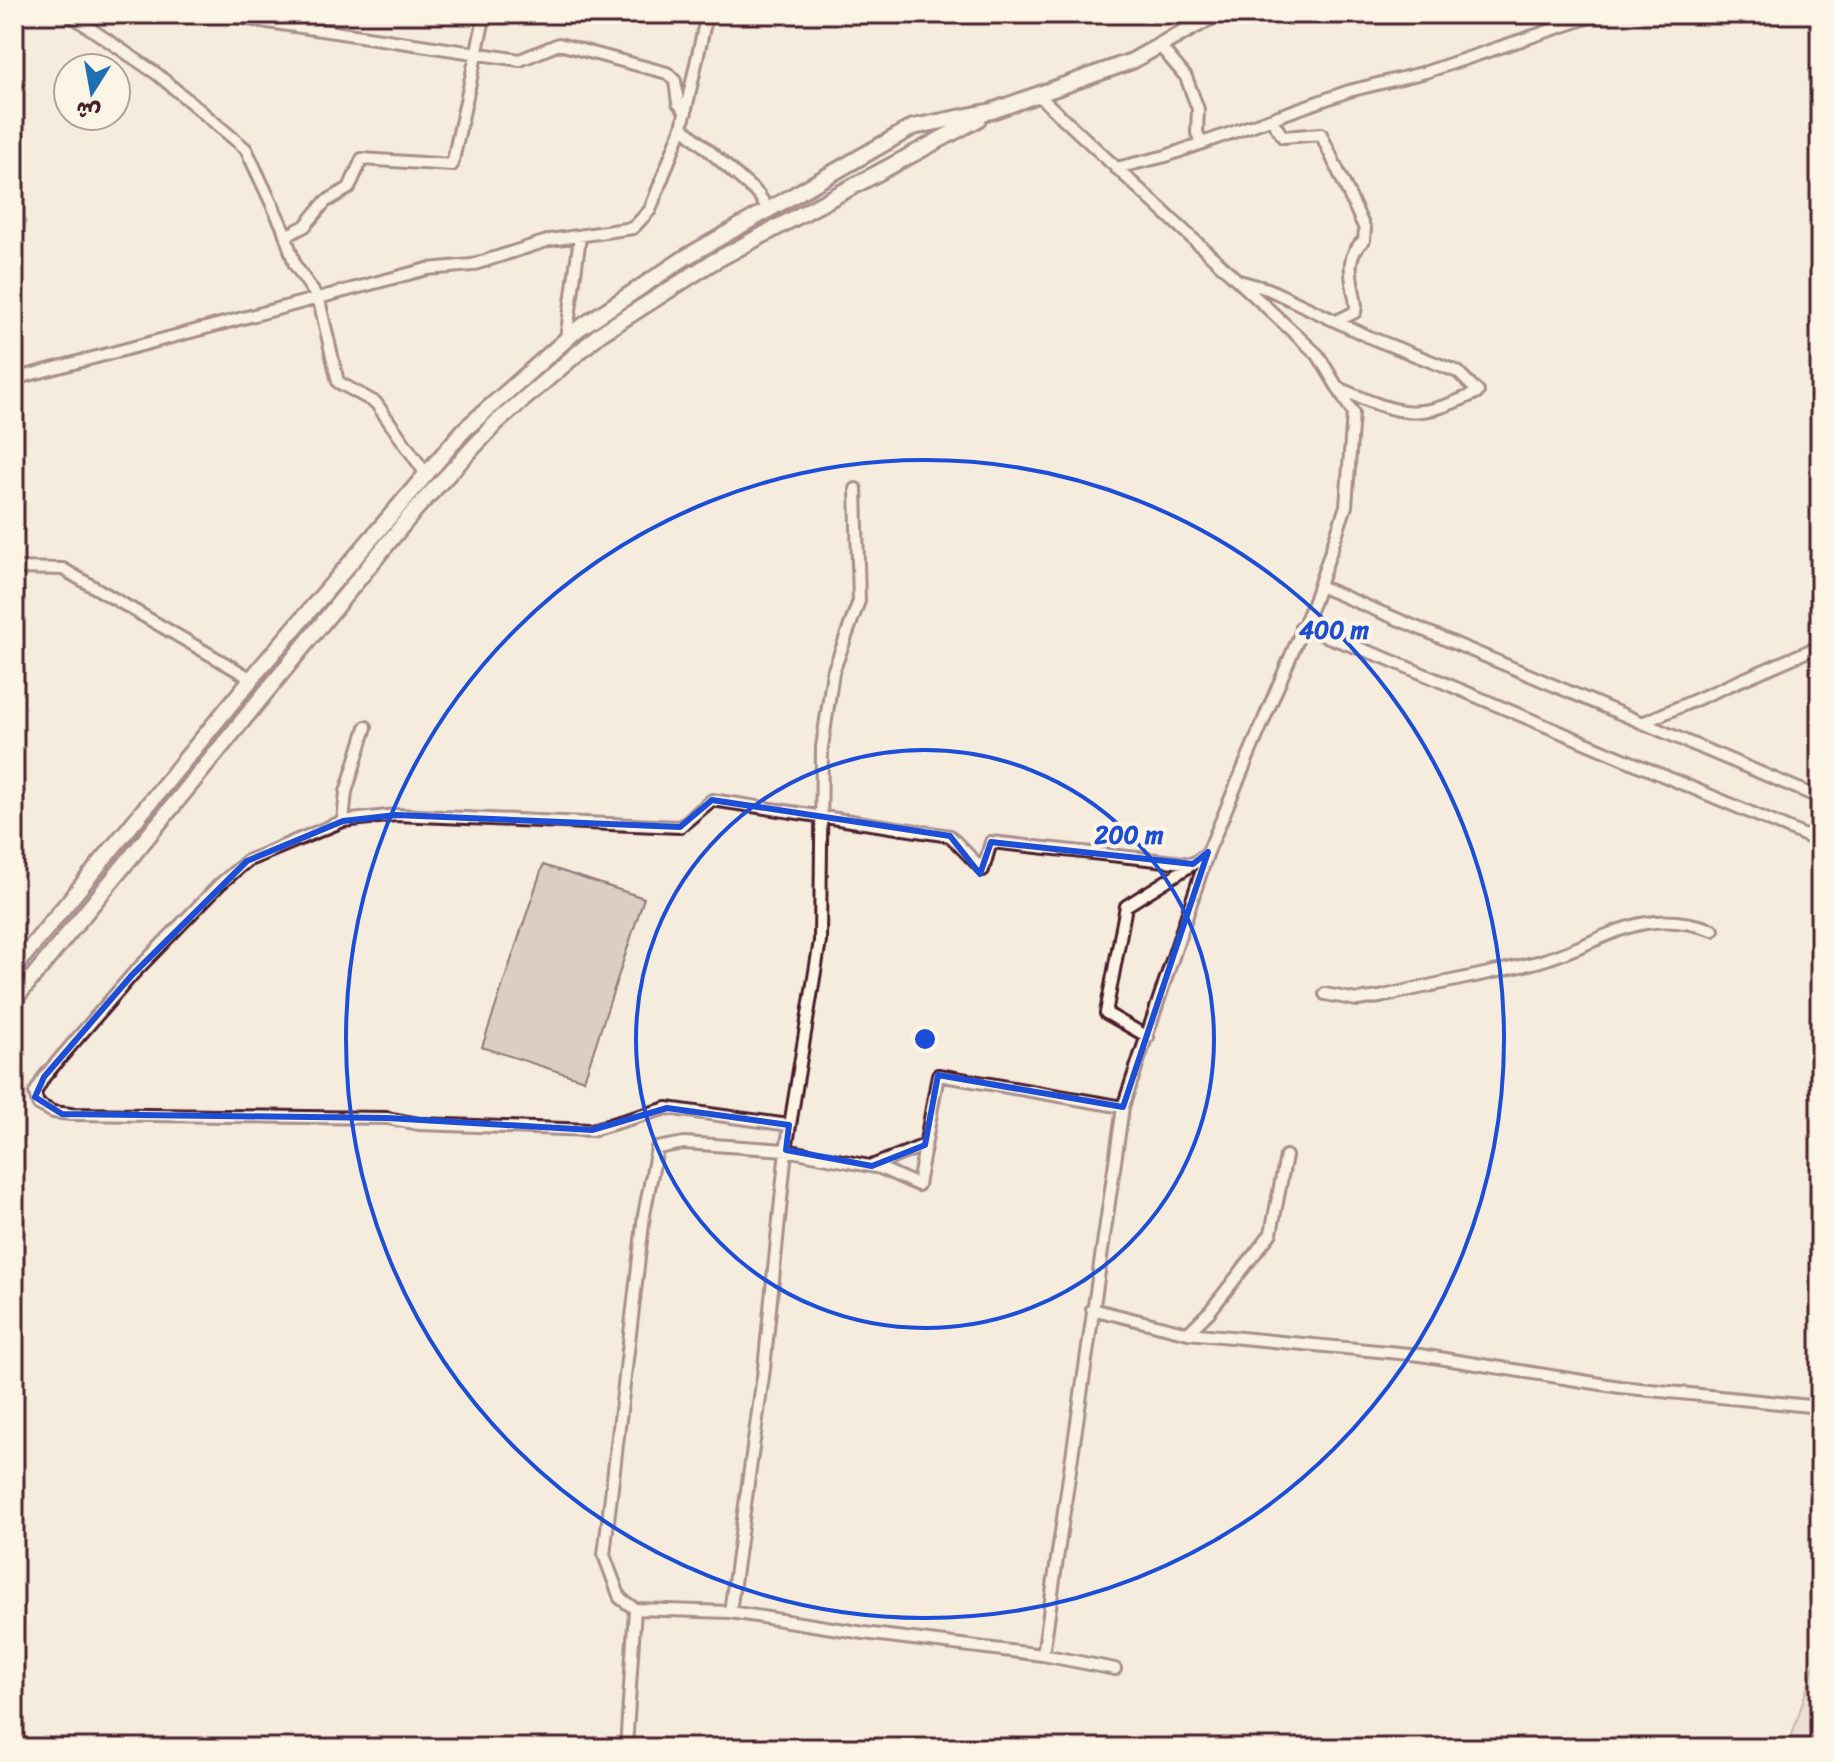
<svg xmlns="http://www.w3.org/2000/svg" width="1834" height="1762" viewBox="0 0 1834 1762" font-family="Sriracha,'Playpen Sans Arabic',sans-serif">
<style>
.green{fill:#dbcec4;stroke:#927678;stroke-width:2}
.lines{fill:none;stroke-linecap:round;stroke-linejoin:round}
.street-casing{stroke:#4a1f2b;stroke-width:16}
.secondary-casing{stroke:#4a1f2b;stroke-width:20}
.street{stroke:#fcf5e5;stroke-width:10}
.secondary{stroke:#fcf5e5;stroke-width:14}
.marked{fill:none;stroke:#1d4ed8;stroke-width:6;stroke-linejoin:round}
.ring{fill:none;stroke:#1d4ed8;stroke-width:4}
.centre{fill:#1d4ed8;stroke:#fcf5e5;stroke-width:4}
.ring-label{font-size:24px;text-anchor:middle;font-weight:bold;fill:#1d4ed8;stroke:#fcf5e5;stroke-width:8;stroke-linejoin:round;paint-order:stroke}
</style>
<rect width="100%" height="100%" fill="#f5ecde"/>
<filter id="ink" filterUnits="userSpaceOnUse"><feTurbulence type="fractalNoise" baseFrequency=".0125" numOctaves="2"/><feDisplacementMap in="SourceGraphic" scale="16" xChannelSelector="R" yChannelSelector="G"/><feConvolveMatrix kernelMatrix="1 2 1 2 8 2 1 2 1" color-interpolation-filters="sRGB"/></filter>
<g filter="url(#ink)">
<path class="green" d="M543 865 644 898 584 1080 482 1047Z
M1820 1647V1748H1788Z"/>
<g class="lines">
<defs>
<path id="street" d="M69 14 157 74 246 149 283 228 295 265 319 300 338 382 376 403 426 474
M226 14 248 19 250 16
M707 14 682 127 758 194 769 210
M248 19 520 60 559 44 667 73 675 81 678 103 686 112
M1160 46 1186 77 1198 109 1197 133 1202 143
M1038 95 1318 355 1353 413 1346 506 1314 601 1208 852 1123 1107 1043 1655
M1271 119 1283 137 1321 134 1365 229 1364 240C1342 259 1353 280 1356 306L1355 312 1339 320
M1116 168 1166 156 1349 91 1426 72 1599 14
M286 236 305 226 325 202 349 188 362 159 452 165 485 14
M1239 281 1268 289 1369 337 1458 372 1478 392C1414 422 1402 415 1338 388
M566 339 580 237
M14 379 427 269 472 265 550 240 633 228 650 210 682 127
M856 489 859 601 833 672 822 747 820 941 786 1150 880 1168 918 1185 938 1075 1123 1107
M14 568 63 569 252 679
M1319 586 1820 798
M1301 627 1383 657 1820 842
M1642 723 1820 646
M366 727 346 792 343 821 247 861 220 884 132 975 44 1077 35 1093 38 1104 53 1112 71 1114 387 1118 419 1124 592 1130 667 1108 789 1125
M343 821 396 815 680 827 712 800 950 836 983 870 991 842 1193 864 1207 853
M1325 994 1357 1000 1380 997C1432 984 1485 975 1537 962 1604 944 1636 904 1713 930
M1148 1037 1106 1013 1126 906 1193 864
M874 1165 925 1145
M1092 1309 1188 1333 1420 1355 1620 1387 1820 1407
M1188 1333 1210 1311 1271 1233 1286 1156
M730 1612 764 1369 786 1150 684 1143 657 1148 644 1215 604 1555 620 1598 635 1609 730 1612 864 1633 1043 1655 1115 1669
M626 1748 635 1609"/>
<path id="secondary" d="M14 968 262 666 464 430 578 329 686 257 913 127 992 111 1132 61 1216 14
M14 1000 415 510 496 423 600 334 711 263 978 119"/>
</defs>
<use href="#street" class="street-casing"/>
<use href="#secondary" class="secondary-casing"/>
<use href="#street" class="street"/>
<use href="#secondary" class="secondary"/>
</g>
</g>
<path d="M0 0H1834V1762H0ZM712 800 950 836 980 874 991 842 1193 864 1208 852 1123 1107 938 1075 925 1145 872 1166 786 1150 789 1125 667 1108 592 1130 387 1118 62 1114 35 1097 44 1077 132 975 247 861 343 821 396 815 680 827Z" fill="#f5ecde" fill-opacity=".55" fill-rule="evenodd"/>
<path class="marked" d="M712 800 950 836 980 874 991 842 1193 864 1208 852 1123 1107 938 1075 925 1145 872 1166 786 1150 789 1125 667 1108 592 1130 387 1118 62 1114 35 1097 44 1077 132 975 247 861 343 821 396 815 680 827Z"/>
<g class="ring">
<circle cx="925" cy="1039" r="289"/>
<circle cx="925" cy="1039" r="579"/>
</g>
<circle cx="925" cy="1039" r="12" class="centre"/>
<g class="ring-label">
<text x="1334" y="638">400 m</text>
<text x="1129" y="843">200 m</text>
</g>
<rect width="1834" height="1762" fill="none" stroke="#fcf5e5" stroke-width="48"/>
<rect x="24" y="24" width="1786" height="1714" fill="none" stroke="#4a1f2b" stroke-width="3" filter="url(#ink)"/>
<g transform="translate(92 92) rotate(191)"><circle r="38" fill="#fcf5e5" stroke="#b59f9b" stroke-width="2"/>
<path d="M0-6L14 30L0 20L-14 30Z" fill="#1f6fb2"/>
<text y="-12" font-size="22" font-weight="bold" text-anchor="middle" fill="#4a1f2b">ش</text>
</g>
</svg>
